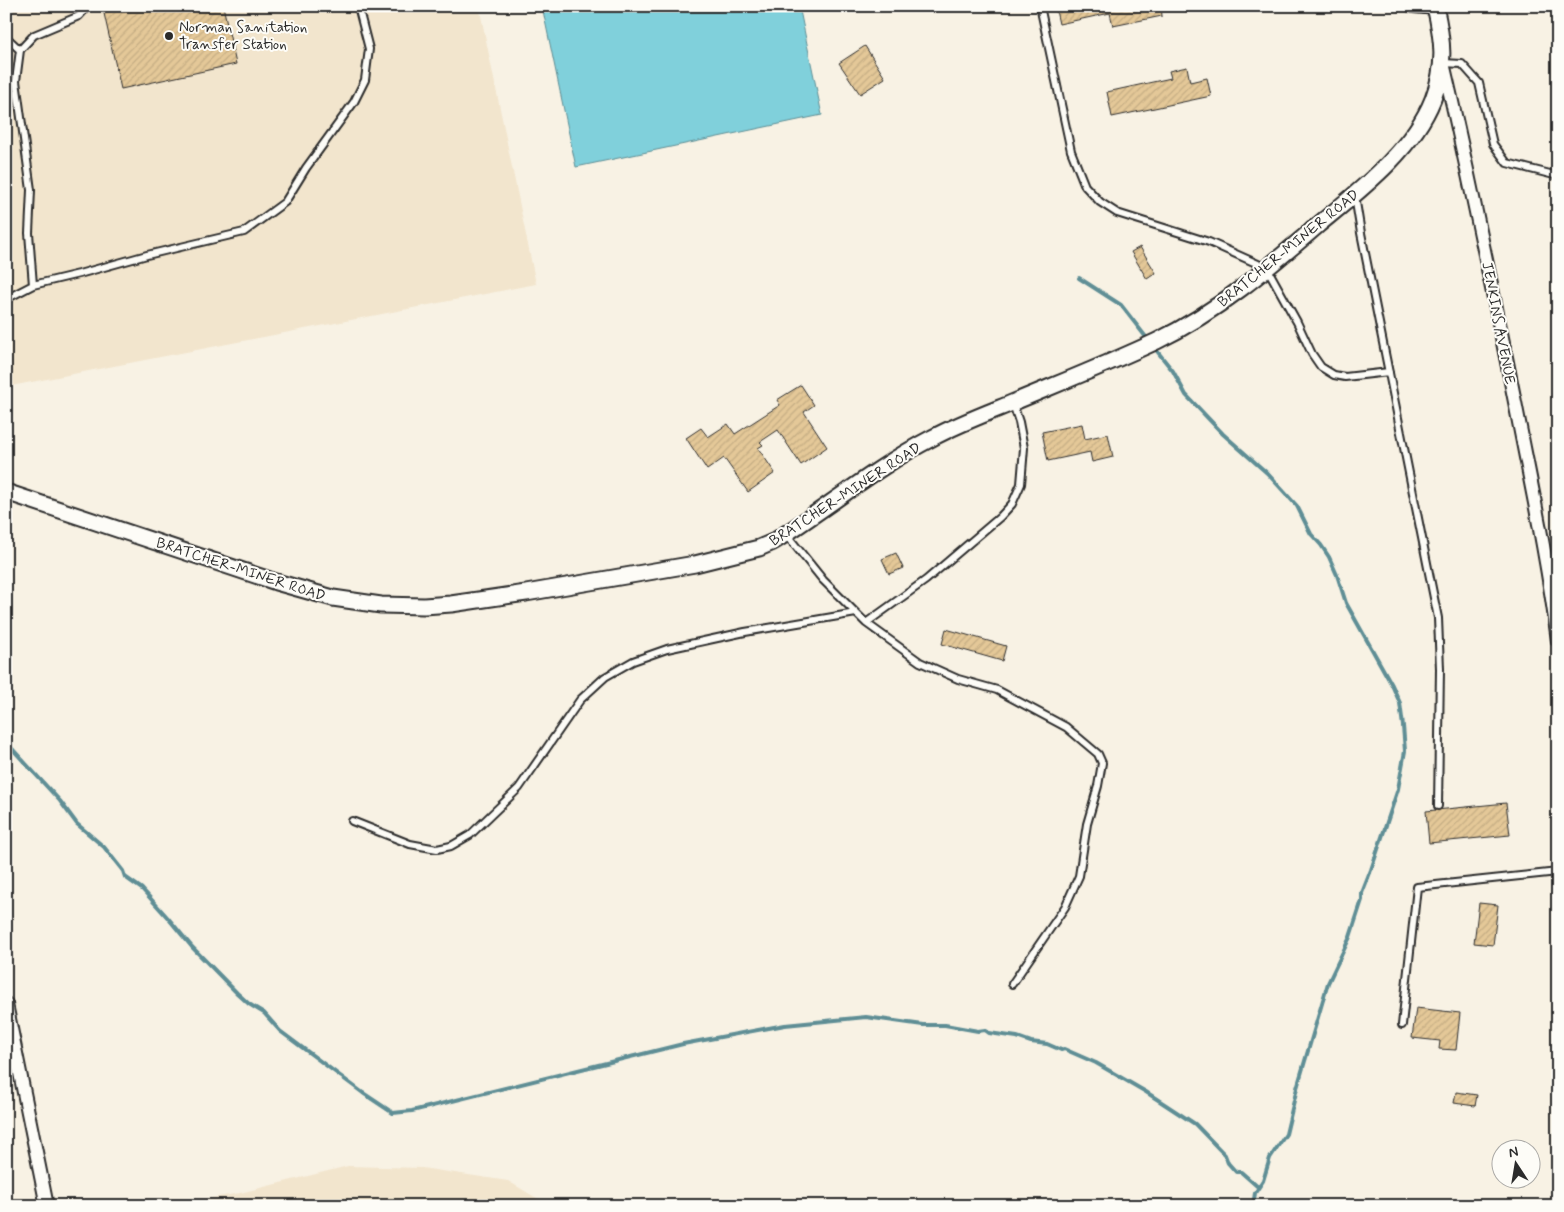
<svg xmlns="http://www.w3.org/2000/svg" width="1564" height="1212" viewBox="0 0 1564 1212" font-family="Mynerve,sans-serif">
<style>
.built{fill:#f2e5cd}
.water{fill:#80d0db;stroke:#5e8e95}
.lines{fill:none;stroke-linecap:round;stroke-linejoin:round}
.stream{stroke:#5e8e95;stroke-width:4}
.building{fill:url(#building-hatch);stroke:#2b2b2b}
.service-casing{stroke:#2b2b2b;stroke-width:10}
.minor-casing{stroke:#2b2b2b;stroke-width:16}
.tertiary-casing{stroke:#2b2b2b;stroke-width:19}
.service{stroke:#fdfcf7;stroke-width:6}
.minor{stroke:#fdfcf7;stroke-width:12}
.tertiary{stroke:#fdfcf7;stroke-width:15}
.poi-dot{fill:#2b2b2b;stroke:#fdfcf7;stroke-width:2}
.labels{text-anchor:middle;stroke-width:4;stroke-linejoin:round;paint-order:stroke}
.poi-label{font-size:15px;fill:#2b2b2b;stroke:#fdfcf7;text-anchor:start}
.street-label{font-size:15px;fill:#2b2b2b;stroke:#fdfcf7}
</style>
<defs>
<pattern id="building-hatch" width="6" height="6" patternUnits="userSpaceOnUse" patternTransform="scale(1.25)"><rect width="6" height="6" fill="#e4c898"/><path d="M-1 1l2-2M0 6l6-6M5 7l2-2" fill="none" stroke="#c4ac83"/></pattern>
</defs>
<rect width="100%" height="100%" fill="#f8f2e4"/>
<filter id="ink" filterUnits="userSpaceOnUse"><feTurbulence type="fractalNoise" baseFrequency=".02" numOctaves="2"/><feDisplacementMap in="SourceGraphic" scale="10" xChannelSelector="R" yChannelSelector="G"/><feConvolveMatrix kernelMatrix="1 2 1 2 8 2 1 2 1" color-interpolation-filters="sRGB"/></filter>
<g filter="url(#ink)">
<path class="built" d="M6 6H479L536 284 6 387Z
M348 1166 422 1168 508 1181 550 1206H167L240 1193Z"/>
<path class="water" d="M542 6H799L822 115 576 167Z"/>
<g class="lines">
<path class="stream" d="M1079 278 1121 305 1149 341
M1153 346 1173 371 1186 395 1223 434 1267 473 1297 506 1311 534 1321 545 1329 557 1337 575 1346 603 1392 685 1400 703 1403 726 1405 751 1398 789 1371 870 1362 893V900L1350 937 1328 983 1297 1088 1286 1134 1270 1158 1263 1181 1255 1193 1253 1206
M6 742 60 801 77 824 104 847 123 871 125 877 142 889 168 918 192 947 237 993 249 1004 264 1013 280 1031 363 1093 393 1113 412 1111 683 1044 785 1025 866 1017 923 1025H945L978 1031 985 1030 989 1033 1017 1037 1031 1042 1047 1044 1061 1050 1064 1049 1096 1063 1146 1092 1195 1124 1225 1155 1228 1163 1236 1172H1241L1258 1187"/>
</g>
<path class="building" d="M116 6H223L236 64 121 89 103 9Z
M1055 6H1161L1162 16 1113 26 1110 13 1059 24Z
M865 46 885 78 860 94 839 63Z
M1187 67 1190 82 1207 78 1211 96 1112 117 1107 92 1171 78 1169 71Z
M1140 247 1156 273 1147 279 1131 252Z
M801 385 814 405 804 412 827 447 801 465 778 430 760 442 763 445 758 448 775 473 748 492 724 458 707 470 686 438 701 428 708 437 728 424 735 434 780 405 777 400Z
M1082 424 1085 439 1108 434 1113 457 1092 462 1090 452 1048 461 1042 432Z
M896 553 903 568 889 574 882 559Z
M946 629 1006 646 1002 661 942 644Z
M1506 803 1510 835 1429 843 1426 811Z
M1479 903 1498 905 1493 945 1474 943Z
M1416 1008 1460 1013 1456 1050 1439 1049 1440 1041 1412 1038Z
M1456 1092 1477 1095 1475 1106 1454 1103Z"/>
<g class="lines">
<defs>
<path id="service" d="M1040 6 1071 151 1085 186 1100 202 1117 213 1209 242 1267 268 1297 322 1312 354 1321 367 1334 375 1345 377 1389 372
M1405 6 1413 9 1436 11
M6 37 20 50
M1443 63 1462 64 1479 83 1493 144 1507 163 1558 176
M1355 196 1361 233 1438 618 1440 669 1438 806
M33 285 29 233 31 190 16 81 20 50 34 35 79 16 88 6
M6 299 33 285 79 274 147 255 244 232 285 202 306 168 354 102 365 80 369 49 359 10 356 6
M786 534 823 580 866 623 920 662 958 679 997 690 1066 727 1098 754 1102 763 1098 786 1087 824 1079 876 1065 907 1012 984
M866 623 926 580 1000 517 1012 504 1021 484 1024 448 1019 422 1013 404
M352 821 410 844 437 849 451 846 470 835 519 788 580 700 605 677 633 661 667 649 745 632 856 613
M1402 1025 1417 887 1558 872"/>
<path id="minor" d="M1443 63C1470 177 1493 292 1516 407 1531 484 1548 562 1558 641
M6 1004 47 1206"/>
<path id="tertiary" d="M6 492 276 582 333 598 381 605 424 606 451 604 526 593 695 564 759 548 773 542C827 508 876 467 932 438 956 425 982 415 1007 405 1057 384 1108 364 1157 341 1217 312 1267 269 1318 225 1359 191 1413 150 1433 99 1446 65 1443 41 1435 6"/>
</defs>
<use href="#service" class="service-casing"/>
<use href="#minor" class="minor-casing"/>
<use href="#tertiary" class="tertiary-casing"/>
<use href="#service" class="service"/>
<use href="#minor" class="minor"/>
<use href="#tertiary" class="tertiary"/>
</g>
</g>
<circle class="poi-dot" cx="169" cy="36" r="5"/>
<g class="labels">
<g class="poi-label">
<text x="179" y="32">Norman Sanitation<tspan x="179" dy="17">Transfer Station</tspan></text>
</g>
<g class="street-label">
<text transform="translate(1288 248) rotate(-39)" y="5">BRATCHER-MINER ROAD</text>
<text transform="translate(1499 323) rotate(79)" y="5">JENKINS AVENUE</text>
<text transform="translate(845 494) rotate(-33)" y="5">BRATCHER-MINER ROAD</text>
<text transform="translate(241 569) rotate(18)" y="5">BRATCHER-MINER ROAD</text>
</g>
</g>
<rect width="1564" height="1212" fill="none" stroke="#fdfcf7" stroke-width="25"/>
<rect x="12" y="12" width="1539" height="1187" fill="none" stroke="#2b2b2b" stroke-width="2" filter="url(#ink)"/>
<g transform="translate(1516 1164) rotate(348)"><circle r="24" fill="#fdfcf7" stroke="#a9a8a5"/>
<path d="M0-4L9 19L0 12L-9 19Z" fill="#2b2b2b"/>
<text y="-8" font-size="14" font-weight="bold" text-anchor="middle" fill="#2b2b2b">N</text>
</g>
</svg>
